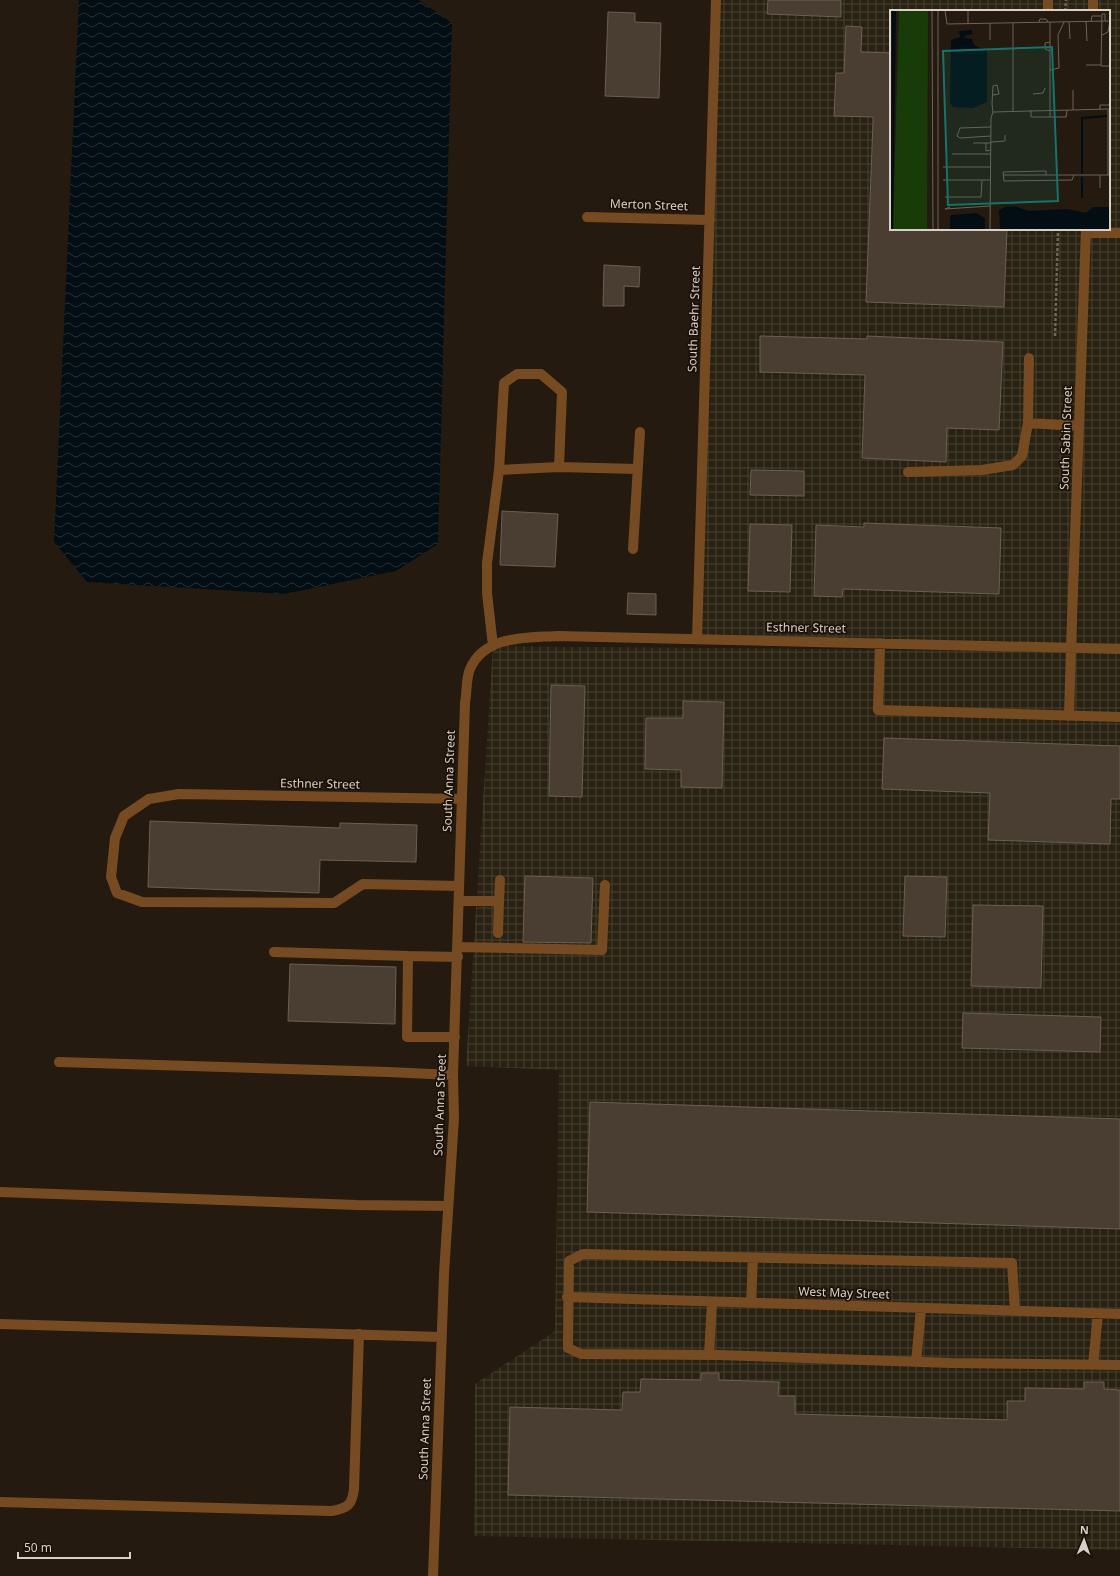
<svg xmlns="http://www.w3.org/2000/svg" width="1120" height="1576" viewBox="0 0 1120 1576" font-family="'Noto Sans',sans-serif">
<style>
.industrial{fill:url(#industrial-grid);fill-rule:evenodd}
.water{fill:url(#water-waves)}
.building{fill:#4a3d32;stroke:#6c5e52}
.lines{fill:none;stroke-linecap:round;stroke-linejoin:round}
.path{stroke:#6f655c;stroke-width:2.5;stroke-dasharray:3 2;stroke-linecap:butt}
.minor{stroke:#774b21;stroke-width:10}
.labels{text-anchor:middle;stroke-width:3.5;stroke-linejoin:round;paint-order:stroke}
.street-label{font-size:12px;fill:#d8d0c9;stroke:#1b1107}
.inset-river{fill:none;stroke:#020e14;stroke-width:2}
.inset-road{fill:none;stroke:#6d6359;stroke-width:1}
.view{fill:#0f766e;fill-opacity:0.15;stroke:#0f766e;stroke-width:2}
.inset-edge{fill:none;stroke:#d8d0c9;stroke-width:2}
</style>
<defs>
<pattern id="industrial-grid" width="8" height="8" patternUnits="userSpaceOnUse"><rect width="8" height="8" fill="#292212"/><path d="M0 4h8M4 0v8" fill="none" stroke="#474133"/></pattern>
<pattern id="water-waves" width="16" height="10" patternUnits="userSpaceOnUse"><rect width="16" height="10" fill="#020e14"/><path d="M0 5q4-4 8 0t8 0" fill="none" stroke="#263035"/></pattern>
</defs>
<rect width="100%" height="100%" fill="#251a0f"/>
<path class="industrial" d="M719 0H1120V649L697 639ZM891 11H1109V229H891Z
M493 646 1120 652V1550L474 1536 475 1384 555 1331 559 1070 466 1066Z"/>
<path class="water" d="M79 0H419L452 23 438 544 396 571 284 594 87 582 54 542Z"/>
<path class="building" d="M768 0H841V17L767 14Z
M608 12 635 13V22L661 23 659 98 605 96Z
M846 26 862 27 861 52 891 53V229H1007L1004 307 866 302 873 122V117L834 116 836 73H844Z
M604 265 640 267 639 287 624 286V306H603Z
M760 336 867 339V336L1003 342 999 430 947 428 946 462 862 458 865 375 760 372Z
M751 470 804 471V496L750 495Z
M502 511 558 514 555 567 500 565Z
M864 523 1001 528 999 594 843 589 842 597 814 596 816 525 864 527Z
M750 524 792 525 790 592 748 591Z
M628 593 656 594V615L627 614Z
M551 685 585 686 582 797 549 796Z
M683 701 724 702 722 788 681 787V770L645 769 646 718H683Z
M884 738 1120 746V799H1111L1110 844 988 840 990 793 882 789Z
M150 821 340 828V823L417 825 416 862 320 860 319 893 148 887Z
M525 876 593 878 591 943 523 942Z
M905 876 947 877 945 937 903 936Z
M973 905 1043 906 1041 988 971 986Z
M290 964 396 967 395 1024 288 1021Z
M963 1013 1101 1017 1100 1052 962 1048Z
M590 1102 1120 1119V1229L587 1212Z
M701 1373H719V1380L779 1382 778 1396H795V1414L1007 1420V1401H1025V1388L1084 1389V1382H1104V1389L1120 1390V1511L508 1495 510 1407 622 1410 623 1392H640L641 1379 701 1380Z"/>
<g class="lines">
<path class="path" d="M1065 11 1066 0
M1055 336 1058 229"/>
<path class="minor" d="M1048 11V0
M1093 11V0
M587 217 710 220
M1086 233H1120
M1029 358 1028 423 1079 426
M559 467 637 469
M908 472 982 470 1013 465 1022 456 1028 423
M633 549 640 432
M697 639 716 0
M880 643 878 710 1120 717
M493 646 487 593V563L499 470 504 383 517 374H541L562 392 559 467 499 470
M1069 716 1071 647 1086 229
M459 886 363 884 334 903 142 902 117 893 111 877 115 838 124 816 149 799 179 794 462 799
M459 901H499L500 880
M498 933 499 901
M458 947 602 950 605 885
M274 952 408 956
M455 1037H407L408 956 458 957
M59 1062 388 1072 453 1075
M0 1192 357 1205 448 1206
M567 1297 1120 1314
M751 1303 753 1258
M1015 1311 1012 1263 583 1254 569 1261 568 1348 581 1354 719 1355 952 1363 1120 1365
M0 1324 441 1337
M709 1355 712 1302
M916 1362 921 1309
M1093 1365 1098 1314
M0 1502 332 1511C348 1508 352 1505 354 1489L359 1334
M433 1576 444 1274 454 1118 453 1075 465 703C467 692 466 678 470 669 485 635 526 638 557 636L1120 649"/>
</g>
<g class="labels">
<g class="street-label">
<text transform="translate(649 205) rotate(2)" y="4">Merton Street</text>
<text transform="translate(694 319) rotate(-88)" y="4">South Baehr Street</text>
<text transform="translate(1066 438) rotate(-88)" y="4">South Sabin Street</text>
<text transform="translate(806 628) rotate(1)" y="4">Esthner Street</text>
<text transform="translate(449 781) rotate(-88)" y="4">South Anna Street</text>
<text transform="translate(320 784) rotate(1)" y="4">Esthner Street</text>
<text transform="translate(440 1105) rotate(-88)" y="4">South Anna Street</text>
<text transform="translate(844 1293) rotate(2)" y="4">West May Street</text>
<text transform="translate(425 1429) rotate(-88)" y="4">South Anna Street</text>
</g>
</g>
<g transform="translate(890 10)">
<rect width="220" height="220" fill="#251a0f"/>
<path d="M9 0H38L37 220H3Z" fill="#183c07"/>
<path d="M2 0 6 2 3 220H1ZM81 20 83 24 74 26 75 28 82 29 84 35 97 41V92L83 98 63 97 60 93 61 30 70 27 69 21ZM124 196 139 201 177 199 196 203 203 197H220V220H110L109 200 115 197ZM86 203 95 208V220H60V207L62 205Z" fill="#020e14"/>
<path class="inset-river" d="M192 164V108L217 106M192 167V188"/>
<path class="inset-road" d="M42 0 43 220M48 0V220M55 0 57 14 220 11M78 0V13M196 11 197 31M201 11 202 6H211M215 11V4H212L211 56H220M149 12 150 9H156L158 12M160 12V107M179 12 180 29M123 13V101M212 25 218 22 220 11M100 30V13M160 32 155 33V39L160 41M196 55H211M160 60 169 58 168 25 174 12M143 84 153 83 155 78M103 85 109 84 107 75 103 76 102 94 103 102M141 100V107H176L177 100M183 100V80M210 100V95H219M103 102 220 99M101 117 70 118 67 126 70 128 101 126M101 132 115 131V125M83 133H96M101 133H96V141L101 140M62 144H101M53 157H101M113 165H220M156 165V161L113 162 114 171 182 170 184 165M210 165V178M218 165V100M53 170H101M55 187H91L92 170M60 197 55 199 100 196M100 220 101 108 103 102"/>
<path class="view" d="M162 37 168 191 58 195 53 41Z"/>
<rect width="220" height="220" class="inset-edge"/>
</g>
<g transform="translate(1084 1540) rotate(2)" stroke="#1b1107" stroke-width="3" paint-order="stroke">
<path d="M0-3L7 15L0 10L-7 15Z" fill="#d8d0c9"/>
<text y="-6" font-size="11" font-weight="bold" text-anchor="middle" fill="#d8d0c9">N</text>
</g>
<path d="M18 1552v6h112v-6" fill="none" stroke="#d8d0c9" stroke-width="2"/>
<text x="24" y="1552" font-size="12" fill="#d8d0c9" stroke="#1b1107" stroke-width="3" paint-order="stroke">50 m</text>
</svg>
